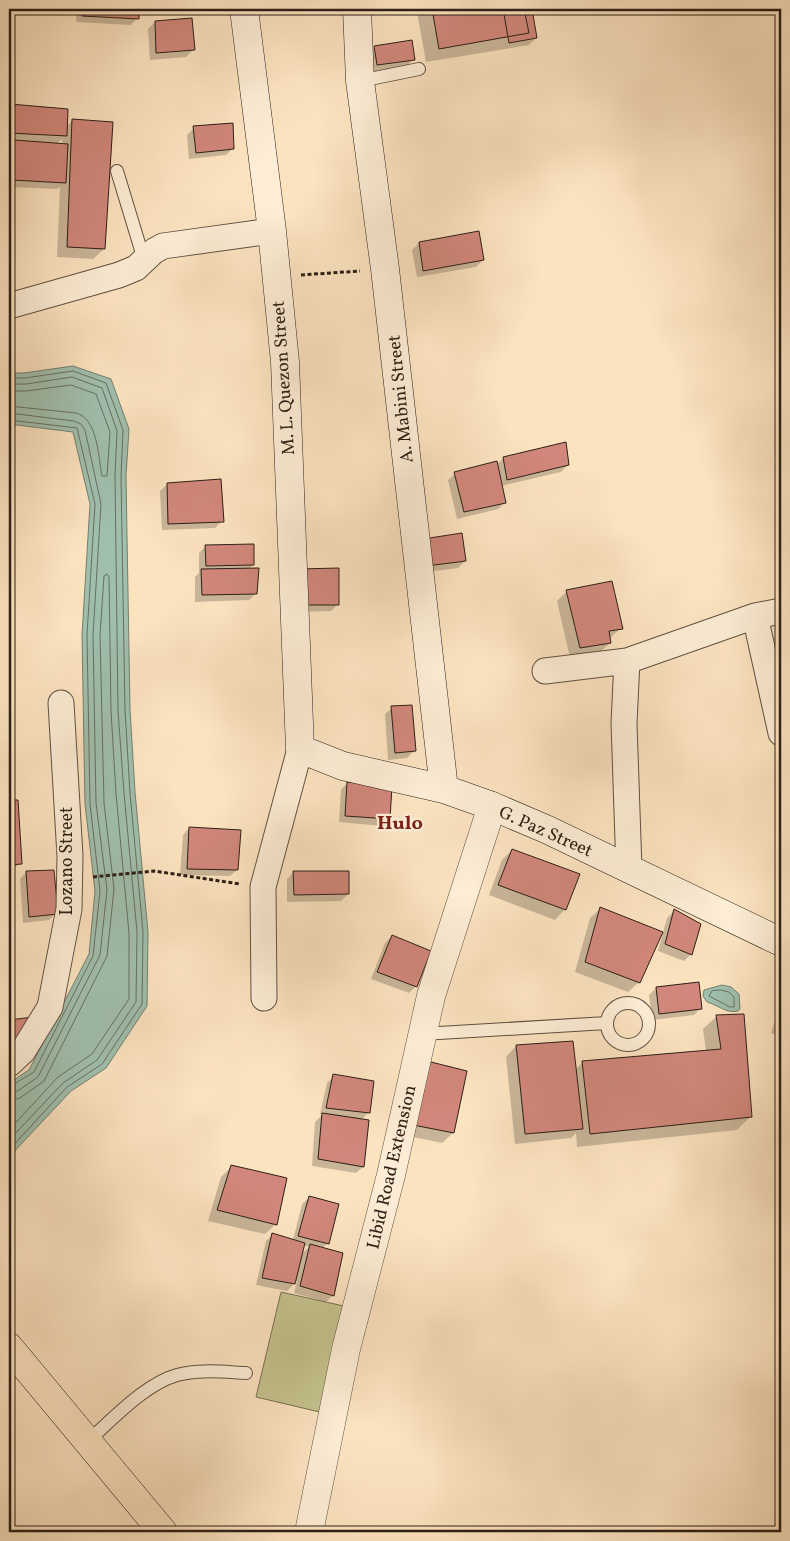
<svg xmlns="http://www.w3.org/2000/svg" width="790" height="1541" viewBox="0 0 790 1541" font-family="Vollkorn,serif">
<style>
.green{fill:#c4c28e;stroke:#787052}
.water{fill:#a0bfad;stroke:#727f70}
.shadow{fill:#0003;fill-rule:evenodd}
.lines{fill:none;stroke-linecap:round;stroke-linejoin:round}
.shore{stroke:#666f61;stroke-width:1}
.building{fill:#d1877b;stroke:#2c1f15}
.service-casing{stroke:#605040;stroke-width:14}
.minor-casing{stroke:#605040;stroke-width:27}
.tertiary-casing{stroke:#605040;stroke-width:29}
.secondary-casing{stroke:#2c1f15;stroke-width:29}
.primary-casing{stroke:#2c1f15;stroke-width:29}
.path{stroke:#2c1f15;stroke-width:3;stroke-dasharray:4 2.5;stroke-linecap:butt}
.service{stroke:#fdedd6;stroke-width:12}
.minor{stroke:#fdedd6;stroke-width:25}
.tertiary{stroke:#fdedd6;stroke-width:28}
.secondary{stroke:#fdedd6;stroke-width:28}
.primary{stroke:#fce3c0;stroke-width:28}
.labels{text-anchor:middle;stroke-width:4.5;stroke-linejoin:round;paint-order:stroke}
.street-label{font-size:18px;fill:#2c1f15;stroke:#fdedd6}
.quarter-label{font-size:20px;font-weight:bold;fill:#7a1f14;stroke:#fdedd6}
</style>
<rect width="100%" height="100%" fill="#fce3c0"/>
<filter id="stains"><feTurbulence type="fractalNoise" baseFrequency=".004" numOctaves="4"/><feColorMatrix values="0 0 0 0 .2 0 0 0 0 .09 0 0 0 0 .02 0 0 0 .5 -.17"/></filter>
<radialGradient id="worn" r=".72"><stop offset=".6" stop-color="#630" stop-opacity="0"/><stop offset="1" stop-color="#630" stop-opacity=".3"/></radialGradient>
<path class="green" d="M281 1292 348 1307 324 1413 256 1397Z"/>
<path class="water" d="M73 366 111 379 129 429 126 476 130 710 135 792 148 932 147 1006 106 1068 71 1091 9 1157V1083L29 1070 89 954 95 891 85 804 82 635 90 504 73 432 9 424V373H24Z
M722 985 731 987 739 994 740 1009 738 1011C727 1014 718 1005 707 1002L703 996 704 990Z"/>
<path class="shadow" d="M77 9H138L137 18 131 25 76 22Z
M420 9H531L536 38 529 45 426 62 417 12Z
M155 22 193 50 186 57 150 60 148 29Z
M374 48 413 59 407 66 370 72 368 55Z
M11 106 66 127 73 120 104 249 93 259 57 257 60 187 57 189 11 187V211L9 214V148L16 140H9ZM62 139V145L57 144Z
M194 128 233 148 226 155 189 159 187 135Z
M478 232 483 260 476 267 417 277 412 250 419 243Z
M504 458 568 465 561 472 501 486 505 502 498 509 457 519 448 480 455 474 496 465Z
M167 484 222 521 215 528 162 530 160 491Z
M461 535 465 561 458 568 419 573Z
M206 546 253 565 248 570 256 593 249 600 195 602V577L199 573V553Z
M338 569V604L331 611 293 612Z
M567 591 621 628 609 639 610 643 599 653 570 658 557 601Z
M392 708 414 751 407 758 388 760 385 714Z
M347 783 389 819 382 826 339 822 341 790Z
M17 801 20 863 9 874V802Z
M189 828 237 870 230 876 180 875 183 835Z
M512 850 565 909 555 920 489 895 502 860Z
M26 872 56 913 49 920 23 923 20 879Z
M294 872 348 894 341 901 287 902V879Z
M601 908 639 982 628 992 575 972 590 918Z
M674 911 691 954 684 961 658 951 667 918Z
M392 936 416 986 409 993 371 979 385 943Z
M656 988 701 1008 694 1015 652 1020 649 995Z
M781 1001V1037L771 1033Z
M717 1016 750 1117 737 1130 577 1147 576 1133 571 1138 515 1144 506 1057 516 1046 575 1070 583 1062 706 1051 703 1029Z
M466 1072 453 1133 442 1143 399 1134Z
M334 1076 369 1112 361 1120 363 1167 356 1173 312 1166 315 1122 323 1114H320L327 1083Z
M232 1166 276 1224 265 1234 208 1221 221 1177Z
M309 1198 328 1243 322 1248 333 1295 326 1302 294 1293 297 1281 287 1291 256 1285 266 1241 273 1234 293 1240 302 1204ZM304 1245 309 1247 301 1254Z"/>
<g class="lines">
<path class="shore" d="M9 378H25L73 371 106 383 123 430 121 476 125 710 130 793 143 932 142 1004 102 1064 67 1087 9 1150
M9 384H26L72 377 102 388 117 431 115 476 118 711 124 793 137 932 136 1002 97 1060 63 1083 9 1140
M9 391H26L71 385 96 394 110 432 107 476H102C98 456 98 419 76 413L9 406
M9 413 74 421 81 424 85 430 101 504 93 635 96 803 107 890 100 955 38 1077 16 1092 9 1093
M9 420 77 428 95 504 87 635 90 804 100 891 93 956 34 1072 9 1087
M721 990 729 992 734 997V1007H730L709 996 712 991Z
M9 1101 20 1098 44 1081 107 956 114 889 104 803 100 635 104 576 107 574 109 577 111 711 116 794 129 933V999L92 1054 58 1077 9 1130"/>
</g>
<path class="building" d="M83 9H139V19L82 16Z
M432 9H524L529 33 439 49Z
M503 9H532L537 38 509 43Z
M192 18 195 50 156 53 155 21Z
M412 40 415 60 377 65 374 46Z
M10 104 68 109 67 136 9 133Z
M72 119 113 122 105 249 67 247Z
M233 123 234 149 196 153 193 126Z
M14 140 68 144 66 183 12 180Z
M9 182H12L13 212H9Z
M479 231 484 260 423 271 419 242Z
M566 442 569 465 507 480 503 457Z
M497 461 506 503 464 512 454 472Z
M221 479 224 522 168 524 167 483Z
M462 533 466 561 426 566 423 539Z
M254 544V565L206 566 205 545Z
M259 568 257 594 202 595 201 569Z
M339 568V605H300L299 569Z
M612 581 623 629 609 631 611 643 580 648 566 590Z
M412 705 416 751 395 753 391 706Z
M347 782 392 786 390 819 345 816Z
M9 800H18L22 864 9 865Z
M189 827 241 830 238 870 187 869Z
M512 849 580 874 566 910 498 885Z
M54 870 58 914 29 917 26 871Z
M293 871H349V894L294 895Z
M600 907 663 932 640 983 585 962Z
M674 909 701 924 692 955 665 944Z
M392 935 431 951 417 987 377 972Z
M699 982 702 1009 659 1014 656 987Z
M744 1014 752 1117 590 1134 582 1061 721 1049 716 1015Z
M33 1017 9 1053V1020Z
M573 1041 583 1129 525 1134 516 1045Z
M423 1060 467 1071 454 1133 408 1124Z
M333 1074 374 1081 370 1113 326 1108Z
M322 1113 369 1120 364 1167 318 1159Z
M231 1165 287 1178 277 1225 217 1210Z
M309 1196 339 1204 329 1244 298 1236Z
M272 1233 305 1243 295 1284 262 1278Z
M310 1244 343 1253 334 1296 300 1286Z"/>
<g class="lines">
<defs>
<path id="service" d="M360 81 419 69
M117 171 144 260
M607 1024a21 21 0 1 1 42 0a21 21 0 1 1-42 0Z
M422 1034 607 1023
M88 1441C113 1419 145 1384 177 1375 199 1369 224 1372 246 1373"/>
<path id="minor" d="M9 306 119 275 136 268 154 251 163 246 272 231
M755 616 781 733
M627 661 624 723 629 870
M545 671 627 661 755 616 781 611
M264 998 263 887 300 749
M9 1064 23 1051 50 1007 69 909 70 856 61 703"/>
<path id="tertiary" d="M309 1532 346 1349 391 1175 431 996 492 806"/>
<path id="secondary" d="M244 9 272 231 285 362 300 749 343 766 444 789 492 806 548 830 781 942
M357 9 360 81 385 269 444 789"/>
<path id="primary" d="M9 1347 163 1532"/>
</defs>
<use href="#service" class="service-casing"/>
<use href="#minor" class="minor-casing"/>
<use href="#tertiary" class="tertiary-casing"/>
<use href="#secondary" class="secondary-casing"/>
<use href="#primary" class="primary-casing"/>
<path class="path" d="M301 275 360 271
M93 877 154 871 240 884"/>
<use href="#service" class="service"/>
<use href="#minor" class="minor"/>
<use href="#tertiary" class="tertiary"/>
<use href="#secondary" class="secondary"/>
<use href="#primary" class="primary"/>
</g>
<g class="labels">
<g class="street-label">
<text transform="translate(283 378) rotate(-94)" y="6">M. L. Quezon Street</text>
<text transform="translate(400 399) rotate(-96)" y="6">A. Mabini Street</text>
<text transform="translate(546 831) rotate(24)" y="6">G. Paz Street</text>
<text transform="translate(66 861) rotate(-90)" y="6">Lozano Street</text>
<text transform="translate(391 1167) rotate(-77)" y="6">Libid Road Extension</text>
</g>
<g class="quarter-label">
<text x="400" y="829">Hulo</text>
</g>
</g>
<rect width="790" height="1541" fill="none" stroke="#fce3c0" stroke-width="30"/>
<rect x="10" y="10" width="770" height="1521" fill="none" stroke="#2c1f15" stroke-width="2.5"/>
<rect x="15" y="15" width="760" height="1511" fill="none" stroke="#2c1f15"/>
<rect width="100%" height="100%" filter="url(#stains)"/>
<rect width="100%" height="100%" fill="url(#worn)"/>
</svg>
